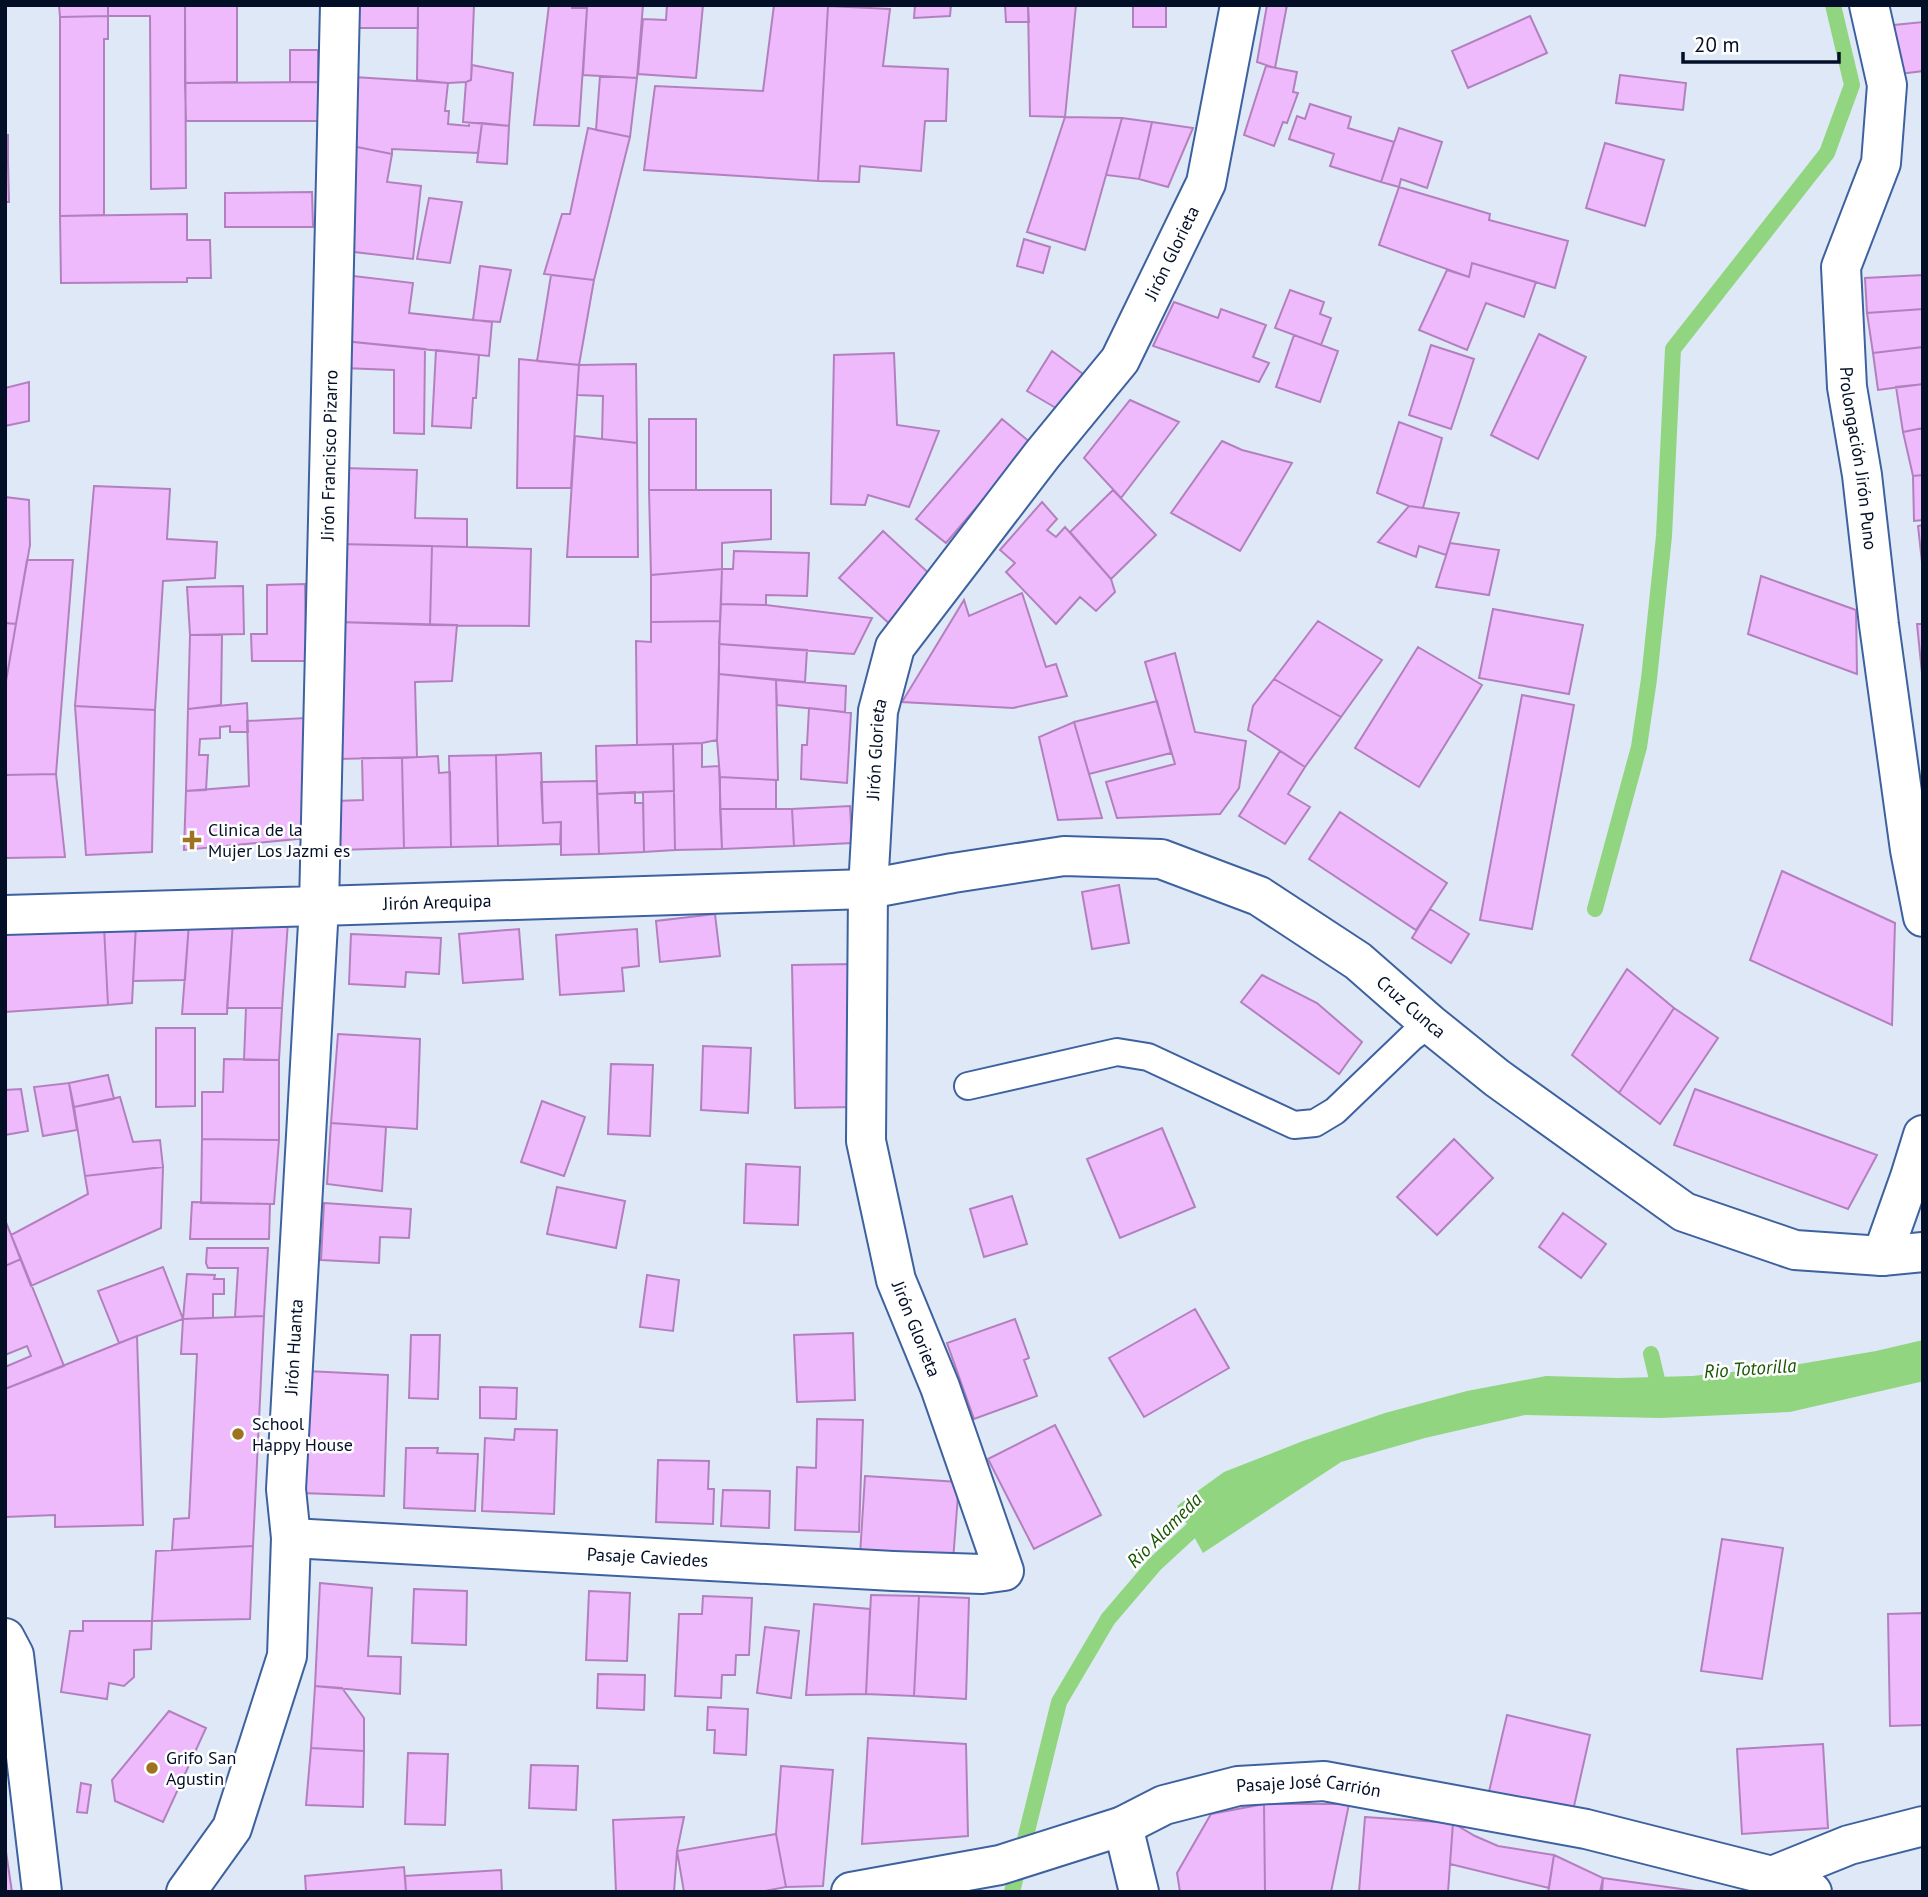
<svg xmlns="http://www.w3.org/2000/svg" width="1928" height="1897" viewBox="0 0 1928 1897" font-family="'PT Sans',sans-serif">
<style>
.water{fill:#91d581}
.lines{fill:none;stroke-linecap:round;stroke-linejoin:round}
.stream{stroke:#91d581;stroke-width:16}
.building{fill:#efbafb;stroke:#b380bf;stroke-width:2}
.lane-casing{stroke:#3d629f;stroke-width:30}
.street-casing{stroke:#3d629f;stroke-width:42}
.secondary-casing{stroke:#3d629f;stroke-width:42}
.lane{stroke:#fff;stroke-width:26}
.street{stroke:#fff;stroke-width:38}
.secondary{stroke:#fff;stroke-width:38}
.poi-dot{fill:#9d7321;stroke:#fff;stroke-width:2.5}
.labels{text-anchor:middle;stroke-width:5;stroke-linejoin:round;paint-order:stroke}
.street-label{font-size:18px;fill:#030f27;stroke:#fff}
.poi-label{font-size:18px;fill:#030f27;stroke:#fff;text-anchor:start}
.water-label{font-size:19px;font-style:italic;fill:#165700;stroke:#fff}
</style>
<rect width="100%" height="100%" fill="#dfe8f6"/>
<path class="water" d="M1923 1340V1381L1920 1382 1790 1412 1660 1418 1525 1415 1425 1438 1341 1462 1203 1553 1177 1506 1224 1472 1303 1441 1385 1413 1467 1391 1546 1376 1618 1378 1692 1376 1782 1367 1876 1351Z"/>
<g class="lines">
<path class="stream" d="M1595 909 1639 747 1649 679 1664 536 1673 349 1827 153 1852 85 1833 5
M1651 1354 1661 1396
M1012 1892 1059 1702 1108 1619 1155 1564 1205 1518"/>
</g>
<path class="building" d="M59 5H108V16L60 17Z
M108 5H185L186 188 151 189 150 16H108Z
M185 5H237V82L185 83Z
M357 5H418V28H356Z
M418 5H474L471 80 466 82 448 83 417 80Z
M549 5H572V8H587L579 126 534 125Z
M572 5H643L637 78 583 75 587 8H572Z
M667 5H703L696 78 638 74 643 19 666 20Z
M774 5 828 6 818 181 644 170 655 86 763 91Z
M915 5H951L950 16 914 18Z
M1005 5H1028L1029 22H1006Z
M1028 5H1076L1065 117 1030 116Z
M1133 5H1166V27H1133Z
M1267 5H1287L1275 68 1257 62Z
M828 6 890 9 883 66 948 69 946 121H925L921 171 860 166 859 182 818 181Z
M108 16V39H104V215L60 216V17Z
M1530 16 1547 53 1468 88 1452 51Z
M1923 22V71L1900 74 1894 25Z
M290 50H318V82H290Z
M472 65 513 73 509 126 463 122 466 82 471 80Z
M1266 66 1297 72 1293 92 1298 93 1287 123 1283 122 1274 146 1244 135Z
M1620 75 1686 83 1683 110 1616 103Z
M600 76 637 78 630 137 596 130Z
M354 77 448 83 445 111H449L448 124 469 126V123H482L478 153 392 149V154L352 146Z
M318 82V121H186L185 83Z
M1310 104 1351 117 1348 128 1394 142 1381 182 1330 166 1334 154 1289 139 1297 116 1305 119Z
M1065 117 1122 118 1085 250 1027 232Z
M1122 118 1152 122 1139 179 1106 175Z
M1152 122 1193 128 1168 187 1139 179Z
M482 123 509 126 507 164 477 162Z
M588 128 630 137 594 280 544 274 562 214H570Z
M1399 128 1442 142 1427 188 1401 179 1399 187 1381 182Z
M5 135H8V163H5Z
M1605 143 1664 160 1645 226 1586 208Z
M352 146 392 154 387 182 421 186 413 259 346 251Z
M5 163H8L9 202H5Z
M1399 187 1490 214 1489 220 1568 241 1555 288 1472 263 1469 277 1379 245Z
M312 192 313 227H225V193Z
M429 198 462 202 450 263 417 259Z
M187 214V240H210L211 278H187V282L61 283 60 216Z
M1024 239 1050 247 1043 273 1017 266Z
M1472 263 1536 282 1524 317 1486 303 1467 350 1419 330 1447 270 1469 277Z
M480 266 511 270 500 322 473 320Z
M345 275 413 283 409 313 492 322 489 356 344 341Z
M551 275 594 280 579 365 537 361Z
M1923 275V309L1867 313 1865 278Z
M1290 290 1324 302 1320 314 1331 318 1321 345 1275 328Z
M1174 302 1218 318 1221 309 1266 325 1253 357 1269 363 1259 382 1153 346Z
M1923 309V347L1873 353 1867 313Z
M1539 334 1586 357 1538 459 1491 435Z
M1294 335 1338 351 1320 402 1276 387Z
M344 341 425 349 424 434 394 433V370L343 368Z
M1431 345 1474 359 1451 429 1409 415Z
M1923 347V384L1878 390 1873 353Z
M436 350 479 355 476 398H473L471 428 432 426Z
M1052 351 1083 374 1061 411 1027 391Z
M894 353 897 425 939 431 909 507 868 495 865 505 831 504 834 355Z
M519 359 579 365 571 488H517Z
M636 364 637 443 602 439 603 396 577 395 579 365Z
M29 382V421L5 426V388Z
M1923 384V428L1903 432 1896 387Z
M1130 400 1179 422 1121 498 1084 458Z
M649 419H696V490H649Z
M1002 419 1031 443 946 543 916 519Z
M1399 422 1442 438 1423 508 1409 506 1377 493Z
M1923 428V475L1913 476 1903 432Z
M575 436 637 443 638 557H567Z
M1222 441 1242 450 1292 463 1240 551 1171 513Z
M342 468 417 470 415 518 467 519V547L339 544Z
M1923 475V520L1914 521 1913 476Z
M94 486 170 489 167 539 217 542 215 578 163 581 155 710 75 706Z
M649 490H771V539L722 543V569L651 575Z
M1113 490 1156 535 1111 579 1070 532Z
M5 497 29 500 30 545 16 624 5 623Z
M1042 502 1057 519 1047 530 1056 537 1065 527 1111 579 1115 592 1096 611 1080 597 1056 624 1006 572 1015 563 1000 550Z
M1409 506 1459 513 1446 555 1419 546 1416 557 1378 542Z
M1923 525V571L1918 526Z
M883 531 933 577 892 626 839 578Z
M1450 543 1499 550 1489 595 1436 587Z
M339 544 432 546 430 625 338 622Z
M432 546 531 549 529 626 430 625Z
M734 551 809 553 807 596 766 595V605L721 604 722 569H733Z
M27 560H73L56 774 5 775V687Z
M722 569 720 621 651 622V575Z
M1761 576 1856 610 1857 674 1748 634Z
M305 584 306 661H252L251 634H267V585Z
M243 586 244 634 190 635 187 587Z
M1022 593 1046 667 1056 664 1067 696 1013 708 902 702 964 600 969 616Z
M721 604 766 605 872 618 854 654 719 644Z
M1493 609 1583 625 1569 694 1479 678Z
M720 621 717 740 702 743 637 745 636 641 651 642V622Z
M1318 621 1382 660 1341 717 1274 679Z
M338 622 457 625 452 681 415 682 417 757 339 759Z
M5 623 16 624 5 687Z
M1917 624H1923V683Z
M190 635H222L221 705 188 709Z
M719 644 807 650 805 682 719 674Z
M1418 647 1482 685 1419 787 1355 748Z
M1175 653 1195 732 1246 741 1239 788 1220 814 1117 818 1106 782 1175 764 1145 662Z
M719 674 776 680 778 780 720 777 717 740Z
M1274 679 1341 717 1305 767 1248 730 1253 706Z
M776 680 846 686 845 712 777 705Z
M1522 695 1574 705 1532 929 1480 920Z
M1157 701 1171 753 1089 774 1074 722Z
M247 703 248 732H230V726L220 727V738L200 739 199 755H208L206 790 186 791 188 709Z
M75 706 155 710 152 852 86 855Z
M809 708 851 713 847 783 801 779 802 745H807Z
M306 718 307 838 184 850 186 791 249 786 247 721Z
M1074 722 1089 774 1102 818 1058 820 1039 737Z
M702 743V767L719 766 722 849 675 850 673 744Z
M673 744 674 791 597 794 596 746Z
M1280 751 1305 767 1288 794 1310 807 1285 844 1239 816Z
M541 753 543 823 561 822 560 844 498 846 496 755Z
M496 755 498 846 451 847 449 756Z
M438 756 439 773 450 772 451 847 404 848 402 758Z
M362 758H402L404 848 338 850 336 801 363 800Z
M56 774 65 857 5 858V775Z
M720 777 776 780V809H720Z
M597 781 599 854 561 855V822L543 823 541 782Z
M674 791 675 850 644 852 643 792Z
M635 792V803H643L644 852 599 854 597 794Z
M850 806 852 843 794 846 792 809Z
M720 809H792L794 846 722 849Z
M1340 812 1447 883 1416 930 1309 859Z
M1782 871 1895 923 1892 1025 1750 960Z
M1119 885 1129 943 1092 949 1082 892Z
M1430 909 1469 934 1451 963 1412 938Z
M715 914 720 956 660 962 656 921Z
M233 921H288L282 1008H227Z
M233 921 227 1014H182L189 923Z
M189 923 185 980 133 981 136 925Z
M136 925 132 1003 108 1005 104 927Z
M104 927 108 1005 5 1012V934Z
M519 929 523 979 463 983 459 934Z
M637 929 639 966 622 968 624 991 560 995 556 935Z
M351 934 441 938 439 974 406 972 405 987 349 984Z
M852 964 855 1107 795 1108 792 965Z
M1627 969 1674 1008 1619 1093 1572 1055Z
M1262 975 1317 1003 1362 1042 1339 1074 1241 1002Z
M246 1008H282L279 1060H244Z
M1674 1008 1718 1038 1660 1124 1619 1093Z
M156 1028H195V1106L156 1107Z
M338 1034 420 1039 417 1129 331 1123Z
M703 1046 751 1048 748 1113 701 1110Z
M224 1059 279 1060V1140L202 1139V1092H223Z
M611 1064 653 1065 650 1136 608 1134Z
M108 1075 114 1099 74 1107 69 1083Z
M69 1083 77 1130 43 1136 34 1087Z
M21 1089 28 1131 5 1135V1090Z
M1695 1089 1877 1155 1848 1209 1674 1145Z
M120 1097 133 1142 160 1140 163 1167 85 1176 74 1107Z
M542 1101 585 1117 564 1176 521 1162Z
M331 1123 386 1127 382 1191 327 1184Z
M1162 1128 1195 1207 1120 1238 1087 1159Z
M202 1139 279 1140 274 1204 201 1203Z
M1454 1139 1493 1178 1437 1235 1397 1197Z
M746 1164 800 1167 798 1225 744 1223Z
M163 1167 161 1228 31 1286 11 1235 88 1194 85 1176Z
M557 1187 625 1201 616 1248 547 1234Z
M1012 1196 1027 1244 984 1257 970 1209Z
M192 1202 270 1204 269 1239H190Z
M324 1203 411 1209 409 1238 380 1237 379 1263 321 1260Z
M1563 1213 1606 1244 1581 1278 1539 1247Z
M5 1220 21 1259 5 1266Z
M207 1248H268L264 1316 235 1317 238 1268H208L206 1263Z
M21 1259 64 1366 5 1389V1367L31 1356 27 1346 5 1355V1266Z
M163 1267 183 1319 119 1343 98 1291Z
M187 1274 215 1275 214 1279H224V1294H213V1318L183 1319Z
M647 1275 679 1280 673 1331 640 1327Z
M1195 1309 1229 1368 1144 1417 1109 1358Z
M264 1316 253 1546 172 1550 174 1519 189 1518 197 1354H181L183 1319Z
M1015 1319 1029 1358 1024 1360 1037 1396 974 1419 947 1343Z
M853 1333 855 1400 797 1402 794 1335Z
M411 1335H440L438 1399 409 1398Z
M137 1336 143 1525 55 1527V1515L5 1517V1389Z
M306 1371 388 1375 384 1496 301 1493Z
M480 1387 517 1388 516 1419 480 1418Z
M817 1419 863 1420 859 1532 795 1530 797 1467 816 1468Z
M1055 1425 1101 1515 1034 1549 988 1459Z
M515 1429 557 1430 554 1514 482 1511 485 1438 514 1440Z
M406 1448H438L437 1453 478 1454 475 1511 404 1508Z
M658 1460 709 1461 708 1489H714L713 1524 656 1522Z
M865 1476 959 1482 953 1561 860 1555Z
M723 1490 770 1491 769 1528 721 1526Z
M1722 1539 1783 1548 1762 1679 1701 1671Z
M253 1546 250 1619 152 1621 156 1551Z
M320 1583 372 1588 368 1656 401 1657 400 1694 315 1686Z
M414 1589 467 1591 466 1645 412 1643Z
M589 1591 630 1593 627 1661 586 1660Z
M871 1595 919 1596 914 1696 866 1694Z
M703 1596 752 1598 749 1655H736L735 1675H722L721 1698 675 1696 679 1614H702Z
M919 1596 969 1598 966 1699 914 1696Z
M814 1604 870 1609 866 1694 806 1695Z
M1923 1613V1725L1890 1726 1888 1614Z
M83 1621H152L151 1649 134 1650V1677L124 1686 109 1683 107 1699 61 1692 70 1631H83Z
M765 1627 799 1631 791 1698 757 1693Z
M598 1674 645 1675 644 1710 597 1708Z
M315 1686 342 1688 364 1718V1751L311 1748Z
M708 1707 748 1709 746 1755 714 1753 715 1730H707Z
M169 1711 206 1728 163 1822 115 1801 112 1780Z
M1507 1715 1590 1735 1572 1815 1488 1796Z
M868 1738 966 1744 968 1836 862 1844Z
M1823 1744 1828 1828 1742 1834 1737 1749Z
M311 1748 364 1751 363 1807 306 1805Z
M408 1753 448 1754 445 1825 405 1824Z
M531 1765 578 1766 576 1810 529 1808Z
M781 1766 833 1770 823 1886 786 1887 776 1834Z
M81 1783 91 1785 87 1813 77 1812Z
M1264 1804H1349L1331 1892H1265Z
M1264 1804 1265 1892H1180L1177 1873 1211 1814Z
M684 1817 677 1851 674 1892H616L613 1820Z
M1365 1817 1453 1823 1448 1892H1359Z
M1453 1823 1475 1836 1498 1846 1554 1855 1549 1888 1450 1864Z
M776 1834 786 1887 759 1892H684L677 1851Z
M5 1845 12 1892H5Z
M1554 1855 1603 1878 1600 1892H1548Z
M404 1867 406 1892H306L305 1876Z
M501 1870 502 1892H406L405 1876Z
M1603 1878 1703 1892H1602Z"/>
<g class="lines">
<defs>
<path id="lane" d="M968 1086 1117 1052 1148 1057 1294 1125 1315 1123 1335 1111 1412 1037 1430 1024"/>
<g id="street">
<path id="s1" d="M1869 5 1887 85 1881 163 1841 267 1847 387 1862 475 1879 625 1910 850 1923 917"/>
<path id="s2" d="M5 915 319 906 340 5"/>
<path d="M1882 1256 1910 1177 1923 1135"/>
<path id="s3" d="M291 1538 893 1571 982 1574 1004 1571 940 1387 896 1280 866 1141 868 889 878 711 895 647 1042 455 1120 360 1206 183 1240 5"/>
<path d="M5 1638 14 1655 42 1892"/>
<path d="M1123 1826 1139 1892"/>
<path d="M1772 1876 1849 1845 1923 1826"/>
<path id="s4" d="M851 1892 1000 1865 1123 1826 1164 1805 1238 1786 1324 1781 1586 1829 1772 1876 1812 1892"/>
</g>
<g id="secondary">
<path id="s5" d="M186 1892 232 1828 287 1656 291 1538 286 1489 319 906 868 889 953 873 1064 856 1161 859 1259 896 1358 961 1430 1024 1497 1078 1684 1212 1795 1250 1882 1256 1923 1252"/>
</g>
</defs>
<use href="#lane" class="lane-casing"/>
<use href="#street" class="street-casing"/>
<use href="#secondary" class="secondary-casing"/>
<use href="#lane" class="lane"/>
<use href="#street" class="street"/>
<use href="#secondary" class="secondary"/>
</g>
<g class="poi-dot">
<path d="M188.5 829.5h7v7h7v7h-7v7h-7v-7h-7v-7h7z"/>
<circle cx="238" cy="1434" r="7"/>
<circle cx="152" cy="1768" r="7"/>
</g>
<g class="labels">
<g class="street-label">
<text dy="6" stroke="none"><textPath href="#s3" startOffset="2147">Jirón Glorieta</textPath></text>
<text dy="6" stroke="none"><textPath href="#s2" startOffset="765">Jirón Francisco Pizarro</textPath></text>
<text dy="6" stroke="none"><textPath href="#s1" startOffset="464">Prolongación Jirón Puno</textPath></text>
<text dy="6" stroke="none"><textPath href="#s3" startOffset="1559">Jirón Glorieta</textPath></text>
<text dy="6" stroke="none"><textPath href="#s5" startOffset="1129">Jirón Arequipa</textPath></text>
<text dy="6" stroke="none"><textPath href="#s5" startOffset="2149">Cruz Cunca</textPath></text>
<text transform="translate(916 1329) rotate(68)" y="6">Jirón Glorieta</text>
<text dy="6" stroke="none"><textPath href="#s5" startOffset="569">Jirón Huanta</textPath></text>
<text dy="6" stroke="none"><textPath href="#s3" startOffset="357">Pasaje Caviedes</textPath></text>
<text dy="6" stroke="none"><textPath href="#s4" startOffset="474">Pasaje José Carrión</textPath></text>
</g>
<g class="poi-label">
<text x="208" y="836">Clinica de la<tspan x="208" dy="21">Mujer Los Jazmi es</tspan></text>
<text x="252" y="1430">School<tspan x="252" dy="21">Happy House</tspan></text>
<text x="166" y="1764">Grifo San<tspan x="166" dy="21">Agustin</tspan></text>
</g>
<g class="water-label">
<text transform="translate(1750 1368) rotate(-4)" y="7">Rio Totorilla</text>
<text transform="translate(1164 1530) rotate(-45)" y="7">Rio Alameda</text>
</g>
</g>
<rect width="1928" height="1897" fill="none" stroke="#030f27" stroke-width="14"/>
<path d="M1683 52v10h156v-10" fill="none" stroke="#030f27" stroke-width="3.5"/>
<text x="1694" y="52" font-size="21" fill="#030f27" stroke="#ffffff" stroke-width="5" paint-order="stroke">20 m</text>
</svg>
